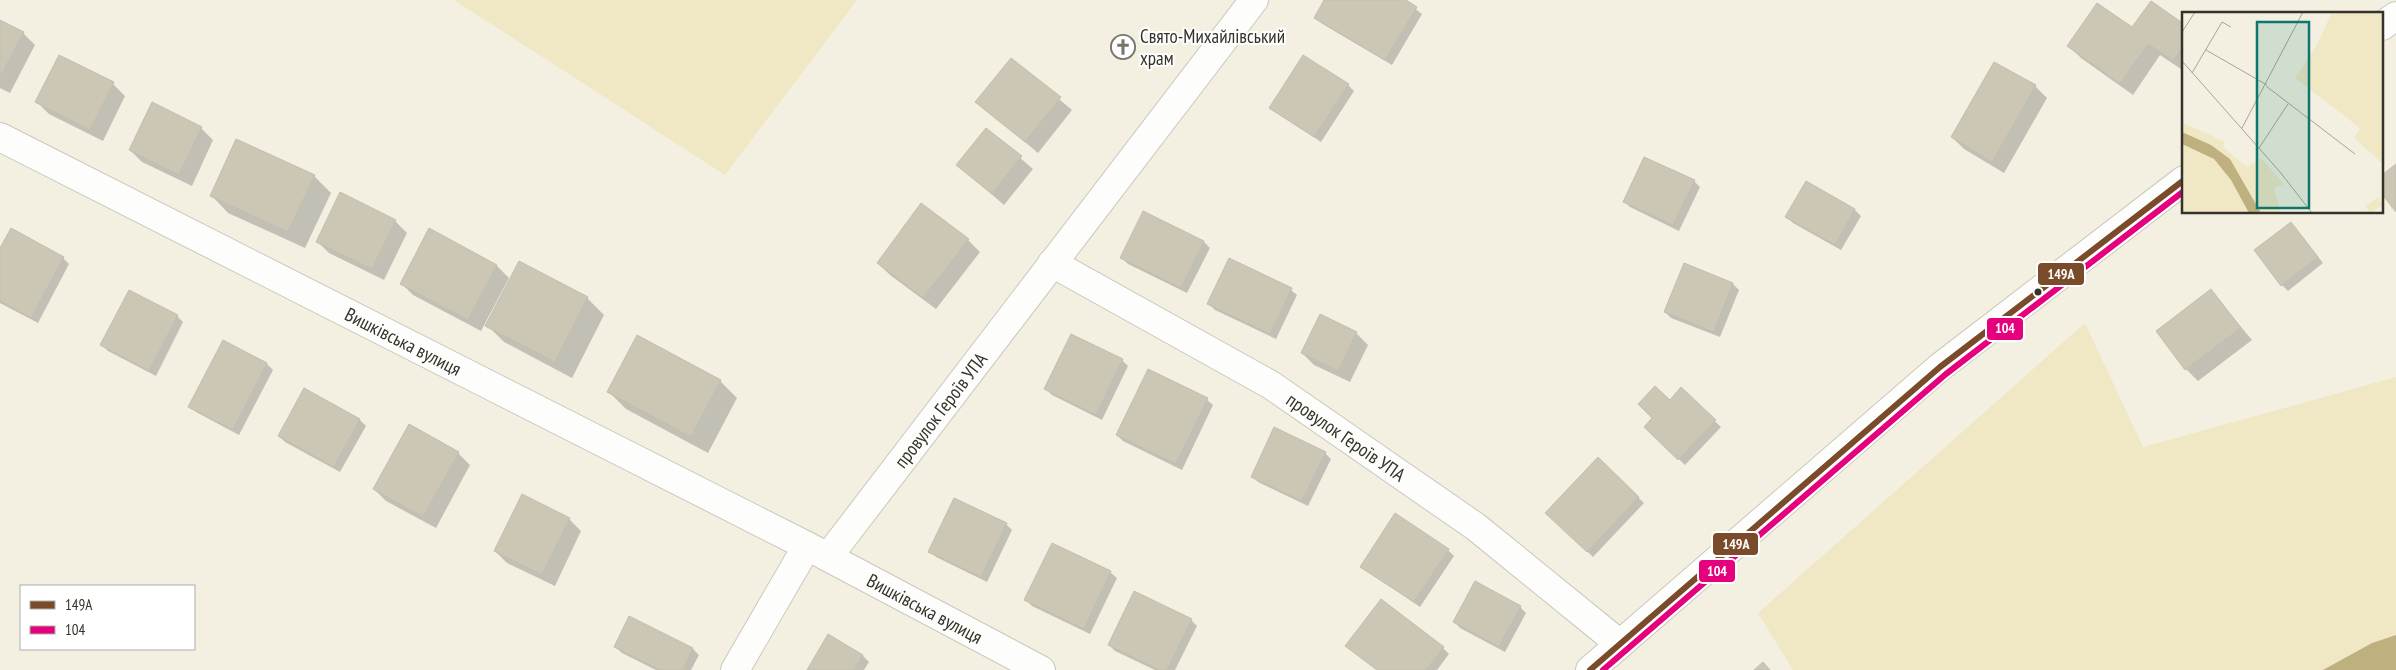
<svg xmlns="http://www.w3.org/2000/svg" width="2396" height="670" viewBox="0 0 2396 670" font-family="'PT Sans Narrow',sans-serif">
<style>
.green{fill:#f0e7c5}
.water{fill:#beb17f}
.shadow{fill:#0003}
.building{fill:#ccc7b4;stroke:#c0bdb3}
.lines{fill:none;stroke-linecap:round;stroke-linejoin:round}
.street-casing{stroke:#cac7bd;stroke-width:30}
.secondary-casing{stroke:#cac7bd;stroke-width:30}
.street{stroke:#fdfdfb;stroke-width:28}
.secondary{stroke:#fdfdfb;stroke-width:28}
.bus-1-casing{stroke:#fff;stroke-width:10}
.bus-2-casing{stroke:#fff;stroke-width:10}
.bus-1{stroke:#7a4b2a;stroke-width:6}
.bus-2{stroke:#e5007d;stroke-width:6}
.bus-dot{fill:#353329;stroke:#fff;stroke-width:2}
.labels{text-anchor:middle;stroke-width:4;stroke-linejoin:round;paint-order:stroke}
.poi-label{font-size:19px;fill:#353329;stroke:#fff;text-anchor:start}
.street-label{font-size:19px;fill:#353329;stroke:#fff}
.inset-road{fill:none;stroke:#a7a498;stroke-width:1}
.view{fill:#0f766e;fill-opacity:0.15;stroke:#0f766e;stroke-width:2.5}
.inset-edge{fill:none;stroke:#353329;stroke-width:2.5}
.line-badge{stroke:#fff;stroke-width:2}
.badge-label{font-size:14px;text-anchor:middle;font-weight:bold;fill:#fff}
</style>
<rect width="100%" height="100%" fill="#f3f0e2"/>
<path class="green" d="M454 0H857L725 175Z
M2085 323 2143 447 2396 377V635L2372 643 2323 670H1793L1758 613Z"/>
<path class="water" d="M2396 635V670H2323L2372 643Z"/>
<path class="shadow" d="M1326 0H1404L1422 14 1392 65 1321 23 1315 17Z
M0 21 23 33 35 45 10 93 0 88Z
M2184 26V71L2160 55 2133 95 2081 58 2069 46 2133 29Z
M60 56 113 84 125 96 103 141 49 114 37 102Z
M1011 59 1072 110 1038 153 977 102Z
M1348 85 1354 91 1321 142 1271 108Z
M2035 86 2047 98 2004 173 1964 149 1952 137Z
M201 128 213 140 192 186 142 162 130 150Z
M987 129 1033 169 1004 205 958 165Z
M314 176 331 193 305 248 228 213 212 196Z
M1694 181 1700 187 1679 231 1630 207 1624 201Z
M1807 182 1855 210 1861 216 1841 250 1793 223 1787 217Z
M1144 213 1204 242 1210 248 1187 293 1128 264 1122 258Z
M395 221 407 233 384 280 329 253 317 241Z
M2291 223 2323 263 2288 291 2282 285Z
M968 240 980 252 936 309 890 275 878 263Z
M0 251 63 258 69 264 38 323 0 303Z
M497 266 509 278 481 331 413 295 401 283Z
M1733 284 1739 290 1720 337 1671 318 1665 312Z
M1291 290 1297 295 1276 339 1215 310 1209 304Z
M2211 291 2252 340 2198 381 2186 369 2158 332Z
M587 298 604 315 572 378 504 342 487 325Z
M177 316 183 322 156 376 108 351 102 345Z
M1356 333 1368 345 1350 382 1314 365 1302 353Z
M223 341 267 364 273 370 239 435 196 412 190 406Z
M1122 360 1128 366 1102 420 1052 395 1046 389Z
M720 381 737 398 708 453 626 409 609 392Z
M1681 389 1721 427 1685 465 1646 427Z
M305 390 360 420 366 426 340 472 285 442 279 436Z
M1207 400 1213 405 1182 470 1123 441 1117 435Z
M458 453 470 465 436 528 386 501 374 489Z
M1325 453 1331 459 1308 506 1258 482 1252 476Z
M1598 459 1644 503 1593 557 1547 513Z
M523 496 569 519 581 531 555 586 507 563 495 551Z
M1006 524 1012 530 987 582 936 557 930 551Z
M1052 544 1111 573 1117 578 1090 634 1032 606 1026 600Z
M1448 550 1454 556 1420 607 1362 567Z
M1520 607 1526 613 1505 652 1460 628 1455 622Z
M630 618 693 649 699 655 691 670H656L622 653 616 647Z
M1191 620 1197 626 1175 670H1155L1115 651 1109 645Z
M828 636 863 656 869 662 864 670H808Z
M1443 648 1449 654 1437 670H1377Z"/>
<path class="building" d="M1324 0H1406L1417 7 1385 60 1314 18Z
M2151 1 2184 24V46L2173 61 2148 44 2120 84 2067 46 2097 3 2132 27Z
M0 20 24 32 0 77Z
M59 55 114 82 90 130 35 102Z
M1303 55 1349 84 1314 137 1269 108Z
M1011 58 1061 97 1025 142 975 102Z
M1994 62 2036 85 1992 162 1951 137Z
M152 102 202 127 179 175 129 150Z
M986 128 1022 156 992 194 956 165Z
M236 139 315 175 288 232 210 196Z
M1644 157 1695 180 1673 225 1623 202Z
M2396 164V211H2395L2382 194V175Z
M1806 181 1855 209 1835 245 1785 217Z
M340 192 396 220 372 269 316 242Z
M921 203 969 239 923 298 877 263Z
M1143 211 1204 241 1181 288 1120 258Z
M2291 222 2318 257 2281 286 2254 250Z
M11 228 64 257 31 318 0 301V248Z
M429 228 497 265 468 320 400 284Z
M1229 258 1292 288 1270 334 1207 304Z
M519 261 588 297 555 362 485 326Z
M1684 263 1733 283 1714 332 1664 312Z
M2211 289 2241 328 2185 370 2156 331Z
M129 290 178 315 149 371 100 345Z
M1320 314 1357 332 1338 371 1301 353Z
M1071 334 1123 359 1096 415 1044 389Z
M637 335 721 380 691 437 607 392Z
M223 340 267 363 233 430 188 407Z
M1148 369 1208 398 1176 464 1116 435Z
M1655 386 1670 400 1681 387 1716 420 1678 460 1644 427 1652 418 1638 404Z
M304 388 360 419 334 467 278 436Z
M409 424 459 452 423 517 373 489Z
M1274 427 1326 452 1302 501 1251 477Z
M1598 457 1639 497 1587 552 1545 513Z
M522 494 570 518 542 575 494 551Z
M954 498 1007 523 981 577 928 552Z
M1395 513 1449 549 1414 602 1360 567Z
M1052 543 1111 571 1084 629 1024 600Z
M1475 581 1521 606 1499 647 1453 622Z
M1134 591 1192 619 1167 670H1159L1108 645Z
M1381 599 1444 647 1426 670H1377L1345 646Z
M629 616 693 648 683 670H660L614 647Z
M828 634 863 655 855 670H807Z
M1763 662 1770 670H1754Z"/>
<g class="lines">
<defs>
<g id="street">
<path id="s1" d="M0 137 807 546 1041 670"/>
<path id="s2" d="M1052 263 1271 385 1476 527 1620 644"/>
<path id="s3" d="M828 557 1254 0"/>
<path d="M735 670 807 546"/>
</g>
<path id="secondary" d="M2382 26 2396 16
M1590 670 1940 367 2184 180"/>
</defs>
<use href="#street" class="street-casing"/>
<use href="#secondary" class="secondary-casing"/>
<use href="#street" class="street"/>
<use href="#secondary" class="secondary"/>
<defs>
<path id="bus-1" d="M1590 670 1940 367 2184 180"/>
<path id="bus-2" d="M1603 670 1946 374 2184 191"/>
</defs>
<use href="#bus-1" class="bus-1-casing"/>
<use href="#bus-2" class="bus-2-casing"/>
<use href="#bus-1" class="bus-1"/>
<use href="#bus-2" class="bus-2"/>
</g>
<defs>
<symbol id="church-ring" viewBox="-11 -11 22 22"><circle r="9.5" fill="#fff" stroke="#78756a" stroke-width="1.5"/><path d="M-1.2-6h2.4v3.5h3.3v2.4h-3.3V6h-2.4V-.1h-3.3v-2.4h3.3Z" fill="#78756a"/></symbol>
</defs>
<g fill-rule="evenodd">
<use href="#church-ring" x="1109" y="33" width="28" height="28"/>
</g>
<circle class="bus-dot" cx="2038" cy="292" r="4.5"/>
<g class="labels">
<g class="poi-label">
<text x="1140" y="43">Свято-Михайлівський<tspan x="1140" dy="22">храм</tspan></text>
</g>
<g class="street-label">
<text dy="7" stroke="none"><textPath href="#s1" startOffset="452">Вишківська вулиця</textPath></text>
<text dy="7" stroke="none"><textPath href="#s3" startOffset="185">провулок Героїв УПА</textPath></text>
<text dy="7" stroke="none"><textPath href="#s2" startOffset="342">провулок Героїв УПА</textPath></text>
<text dy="7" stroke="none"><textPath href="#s1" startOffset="1038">Вишківська вулиця</textPath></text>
</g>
</g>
<g transform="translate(2182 12)">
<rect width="201" height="201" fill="#f3f0e2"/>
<path d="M150 0H201V152L172 126 178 116 113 66 135 33ZM0 110 43 130 41 135 65 155 79 146 102 172 92 176 99 201H79L29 133 0 120ZM0 132 32 147 49 168 67 201H0ZM197 185 201 193 188 201 183 194Z" fill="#f0e7c5"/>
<path d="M0 120 29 133 48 147 79 201H67L49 168 32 147 0 132Z" fill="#beb17f"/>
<path class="inset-road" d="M0 20 13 0M24 38 85 73M0 49 98 160 130 201M10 61 40 10 49 15M84 74 173 142M60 116 121 0M77 136 106 92"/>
<path class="view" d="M75 10H127V196H75Z"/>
<rect width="201" height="201" class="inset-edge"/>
</g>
<g class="line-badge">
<rect x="2037" y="262" width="48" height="24" rx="5" fill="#7a4b2a"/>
<rect x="1986" y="317" width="38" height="24" rx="5" fill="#e5007d"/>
<rect x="1712" y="532" width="47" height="24" rx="5" fill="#7a4b2a"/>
<rect x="1698" y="559" width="38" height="24" rx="5" fill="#e5007d"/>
</g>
<g class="badge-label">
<text x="2061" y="279">149А</text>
<text x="2005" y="333">104</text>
<text x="1736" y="549">149А</text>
<text x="1717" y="576">104</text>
</g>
<rect x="20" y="585" width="175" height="65" fill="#ffffff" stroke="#aeada9"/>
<rect x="30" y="601" width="25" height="8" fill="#7a4b2a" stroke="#aeada9"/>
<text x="65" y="610" font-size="15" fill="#353329">149А</text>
<rect x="30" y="626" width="25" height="8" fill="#e5007d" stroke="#aeada9"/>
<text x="65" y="635" font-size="15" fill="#353329">104</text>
</svg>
